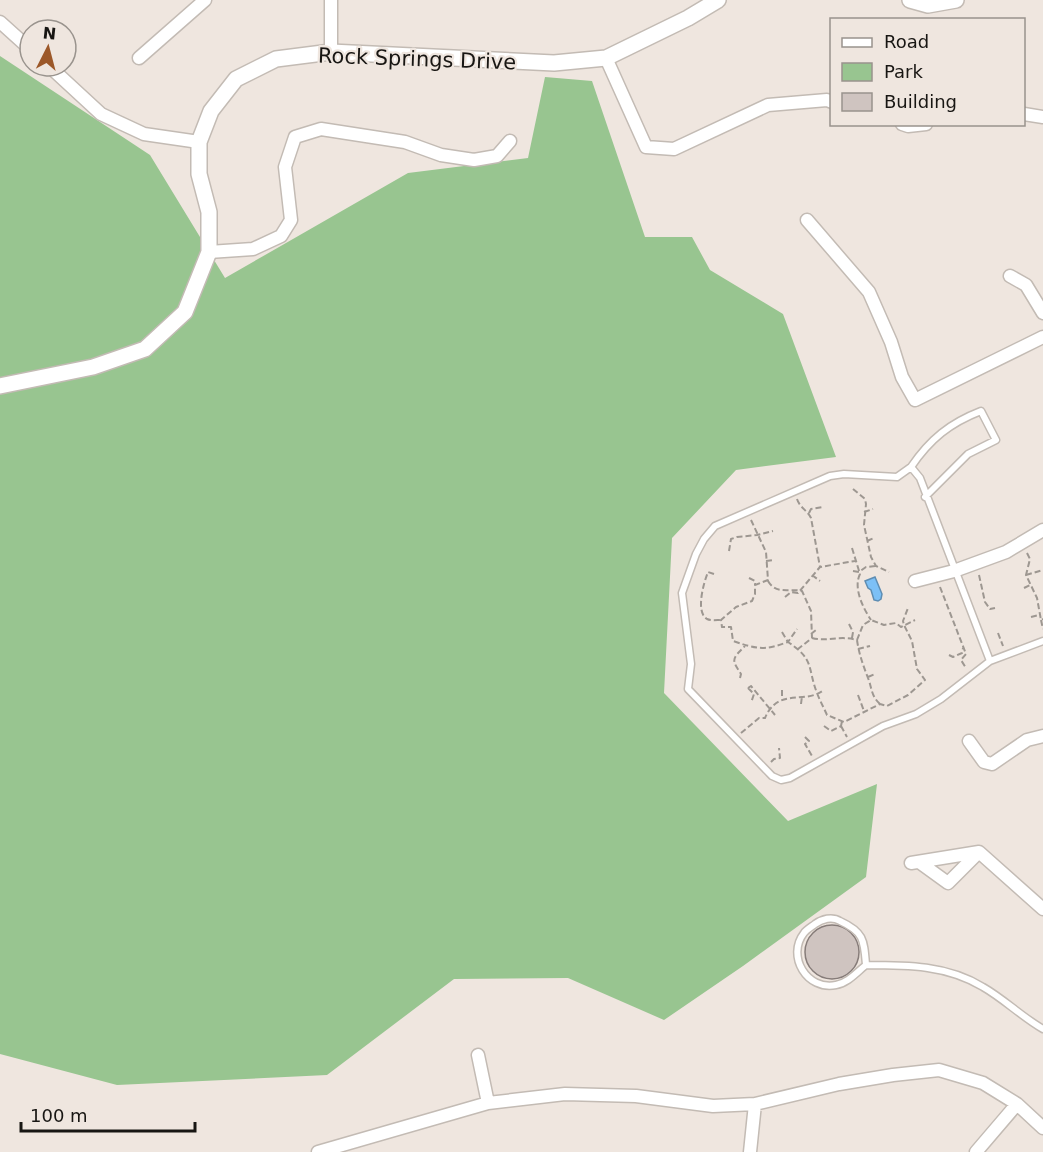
<svg xmlns="http://www.w3.org/2000/svg" width="1043" height="1152" viewBox="0 0 1043 1152" font-family="'DejaVu Sans',sans-serif">
<style>
.green{fill:#98c590}
.water{fill:#7cc0f6;stroke:#5e8db2;stroke-width:1.5}
.building{fill:#cfc4c0;stroke:#867c79;stroke-width:1.5}
.lines{fill:none;stroke-linecap:round;stroke-linejoin:round}
.service-casing{stroke:#c3bbb4;stroke-width:9}
.minor-casing{stroke:#c3bbb4;stroke-width:15}
.tertiary-casing{stroke:#c3bbb4;stroke-width:18}
.path{stroke:#9d9791;stroke-width:2;stroke-dasharray:6 3;stroke-linecap:butt}
.service{stroke:#fff;stroke-width:6}
.minor{stroke:#fff;stroke-width:12}
.tertiary{stroke:#fff;stroke-width:15}
.labels{text-anchor:middle;stroke-width:4.5;stroke-linejoin:round;paint-order:stroke}
.street-label{font-size:21px;fill:#181613;stroke:#efe6df}
</style>
<rect width="100%" height="100%" fill="#efe6df"/>
<path class="green" d="M0 56 150 155 225 278 408 173 528 158 545 77 592 81 645 237H692L710 270 783 314 836 457 736 470 672 538 664 693 788 821 877 784 866 877 743 966 664 1020 568 978 454 979 327 1075 117 1085 0 1054Z"/>
<path class="water" d="M875 577 882 594 881 599 878 601 874 600 871 590 868 588 865 581Z"/>
<path class="building" d="M805 952a27 27 0 1 1 54 0a27 27 0 1 1-54 0Z"/>
<g class="lines">
<defs>
<path id="service" d="M911 467C930 439 950 423 981 411L996 440 968 454 925 497
M990 661 920 478 911 467 897 477 844 474 830 476 715 526 704 539 696 554 682 593 691 664 688 689 772 776 781 780 790 778 883 726 916 714 941 699 990 661 1043 641
M866 965C864 940 864 932 840 921 832 916 822 919 815 924 811 927 806 930 804 933 786 956 807 991 836 985 848 983 857 972 866 965 907 965 947 965 983 987 1004 999 1022 1017 1043 1029"/>
<path id="minor" d="M331 0V52
M0 22 30 49
M139 58 205 0
M606 58 646 147 674 149 768 105 827 100 832 102
M49 66 101 114 144 134 199 142
M1024 114 1043 117
M902 124 908 126 926 124
M807 220 869 292 891 342 902 377 915 400 1043 337
M209 252 253 249 281 236 291 220 285 167 295 137 321 129 405 142 441 155 474 160 497 156 510 141
M1010 276 1026 285 1043 313
M915 581 954 571 1006 552 1043 530
M969 741 984 762 992 764 1027 740 1043 736
M919 862 948 883 979 852
M911 863 979 852 1043 909
M478 1055 488 1103
M318 1152 488 1103 565 1094 636 1096 713 1106 755 1104 839 1084 893 1075 939 1070 983 1083 1017 1104 1043 1128
M750 1152 755 1104
M976 1152 1017 1104"/>
<path id="tertiary" d="M910 0 928 5 956 0
M0 386 93 367 145 349 185 312 209 252V212L199 174V142L211 111 236 79 276 59 331 52 554 63 606 58 688 18 718 0"/>
</defs>
<use href="#service" class="service-casing"/>
<use href="#minor" class="minor-casing"/>
<use href="#tertiary" class="tertiary-casing"/>
<path class="path" d="M853 489 865 499 866 504 864 525 871 557 876 566 889 572
M797 499C800 508 807 510 811 518L820 567
M864 512 873 509
M809 513 811 509 823 507
M751 520 766 552 768 580 755 585V594L752 601 736 607 721 620 722 627H731L733 641C757 649 763 651 788 642 815 660 807 667 817 693 820 701 824 708 827 715L844 722 880 704 887 706 908 695 925 680 917 669 912 641 904 625 903 621 908 608
M867 541 874 538
M852 548 860 574C853 588 863 608 871 620
M729 551 731 539 737 537 757 535 773 531
M1027 553 1030 559 1026 575 1037 598 1041 620 1043 619
M766 561 773 560
M853 571 859 572 866 567 876 566
M714 574 708 572C704 582 695 612 707 619 711 621 717 620 721 620
M812 575 820 581
M979 575 985 602 990 609 995 608
M1026 575 1043 570
M749 578 755 581V585
M768 581C776 595 789 588 802 591L811 611 812 638 798 649
M940 587 966 654 961 660 966 668
M1024 588 1030 585
M785 597 791 592 798 593 820 567 855 561
M1031 617 1039 615
M1041 620 1043 629
M849 624 853 632 852 638
M782 632 788 642 797 629
M998 633 1003 646
M811 634 816 630
M812 638C826 642 840 635 857 640 859 654 863 665 868 678 872 688 871 696 880 704
M857 640 863 625 871 620 884 625 896 623 901 627 915 620
M858 649 870 646
M949 655 953 657 962 653 963 648
M868 677 875 674
M740 678 741 674C731 659 732 659 745 646
M748 688 751 686 775 715
M748 688 754 694 751 703
M782 690V699
M858 695 864 711
M801 704 802 696
M824 726 831 731 841 726 842 721
M841 726 847 737
M741 733 759 718H765C778 687 804 705 824 690
M805 737 809 741 805 744 812 756
M771 762 774 759 780 758 779 748"/>
<use href="#service" class="service"/>
<use href="#minor" class="minor"/>
<use href="#tertiary" class="tertiary"/>
</g>
<g class="labels">
<g class="street-label">
<text transform="translate(417 59) rotate(2)" y="7">Rock Springs Drive</text>
</g>
</g>
<rect x="830" y="18" width="195" height="108" fill="#efe6df" stroke="#99938d" stroke-width="1.5"/>
<rect x="842" y="38" width="30" height="9" fill="#ffffff" stroke="#99938d" stroke-width="1.5"/>
<text x="884" y="48" font-size="18" fill="#181613">Road</text>
<rect x="842" y="63" width="30" height="18" fill="#98c590" stroke="#99938d" stroke-width="1.5"/>
<text x="884" y="78" font-size="18" fill="#181613">Park</text>
<rect x="842" y="93" width="30" height="18" fill="#cfc4c0" stroke="#99938d" stroke-width="1.5"/>
<text x="884" y="108" font-size="18" fill="#181613">Building</text>
<g transform="translate(48 48) rotate(6)"><circle r="28" fill="#efe6df" stroke="#99938d" stroke-width="1.5"/>
<path d="M0-4.5L10 22L0 15L-10 22Z" fill="#9c5829"/>
<text y="-9" font-size="16" font-weight="bold" text-anchor="middle" fill="#181613">N</text>
</g>
<path d="M21 1122v9h174v-9" fill="none" stroke="#181613" stroke-width="3"/>
<text x="30" y="1122" font-size="18" fill="#181613" stroke="#efe6df" stroke-width="4.5" paint-order="stroke">100 m</text>
</svg>
